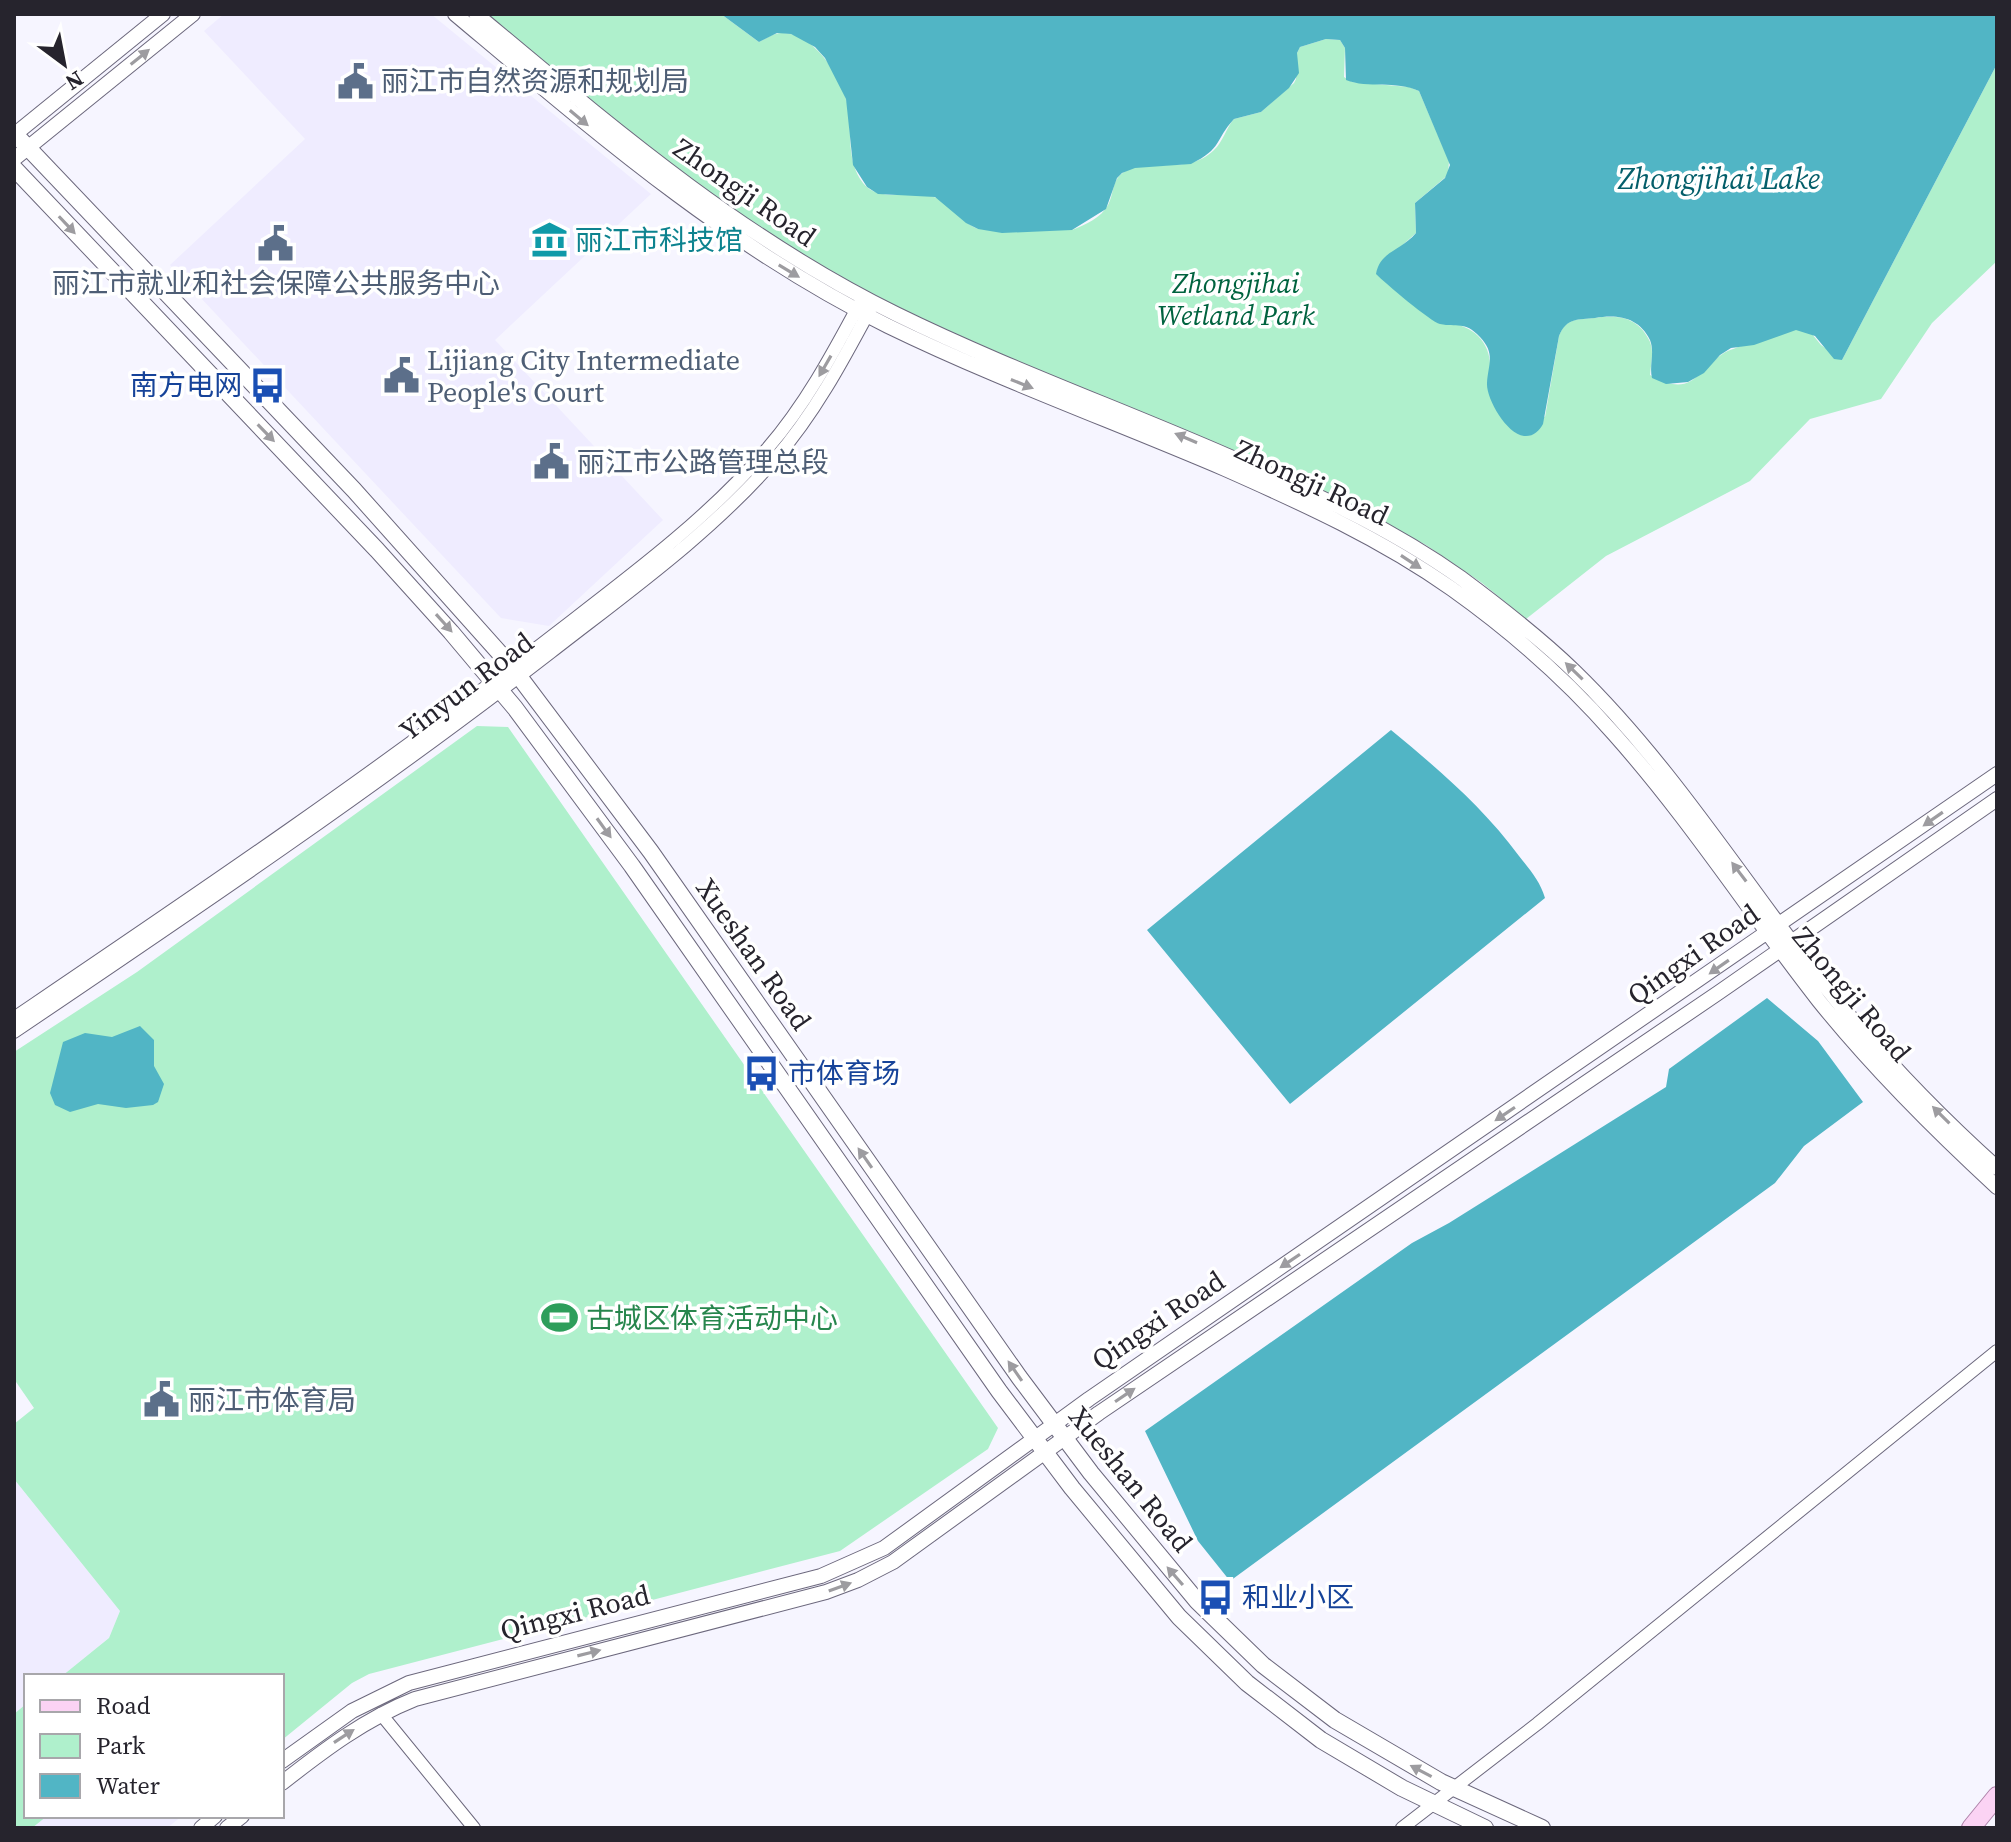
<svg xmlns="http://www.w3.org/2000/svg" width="2011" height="1842" viewBox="0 0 2011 1842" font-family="'Source Serif 4','Noto Sans SC',serif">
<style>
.built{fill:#efecff}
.green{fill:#aff0cc}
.water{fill:#51b5c5}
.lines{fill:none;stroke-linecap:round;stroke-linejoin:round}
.minor-casing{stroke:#6c687d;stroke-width:14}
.tertiary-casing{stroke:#6c687d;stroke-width:16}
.secondary-casing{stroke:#6c687d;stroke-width:18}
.primary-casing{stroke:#ae83aa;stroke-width:20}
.minor{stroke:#fff;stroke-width:12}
.tertiary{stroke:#fff;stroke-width:14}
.secondary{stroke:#fff;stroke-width:16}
.primary{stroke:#fbd3f4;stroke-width:18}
.oneway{fill:#9d9ca0}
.labels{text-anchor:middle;stroke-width:7;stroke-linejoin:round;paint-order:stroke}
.service-label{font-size:28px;fill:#4e5e75;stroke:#fff;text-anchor:start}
.street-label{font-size:28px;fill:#26242d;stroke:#fff}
.culture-label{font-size:28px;fill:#0d838f;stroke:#fff;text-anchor:start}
.park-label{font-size:28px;font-style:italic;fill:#00633f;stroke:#fff}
.transit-label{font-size:28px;fill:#164399;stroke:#fff;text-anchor:start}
.leisure-label{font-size:28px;fill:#27864d;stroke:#fff;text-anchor:start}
.water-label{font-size:30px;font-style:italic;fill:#045e6a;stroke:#fff}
</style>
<rect width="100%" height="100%" fill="#f6f5ff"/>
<path class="built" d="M224 14H431L651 194 495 340 663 520 549 626 501 618 170 265 305 139 204 31Z
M14 1479 120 1611 109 1638 62 1676H26V1704L14 1714Z
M47 1816H182L167 1828H32Z"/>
<path class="green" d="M485 14H721L759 42C766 39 774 33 781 33 813 31 843 78 848 106 852 132 846 161 863 183 880 204 911 189 934 197 951 203 960 222 978 229L1072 230C1085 225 1101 218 1108 205 1114 194 1112 179 1124 172 1149 156 1186 177 1214 150 1223 142 1226 128 1234 119L1261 112 1294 83 1296 79 1297 53 1300 47 1326 39 1340 40 1345 48 1344 77 1352 82 1409 87 1419 91 1449 161 1448 175 1415 203 1416 233 1397 250 1447 323C1477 325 1495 348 1489 377L1545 417 1559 336C1566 317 1578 320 1594 318 1616 315 1636 316 1648 338 1655 349 1651 363 1650 375 1693 399 1695 372 1724 353 1727 350 1789 330 1794 330 1801 329 1807 332 1812 334L1821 345 1842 360 1997 64V261L1932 323 1881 399 1810 419 1750 481 1606 556 1526 619 1482 583 1426 545 1322 490 947 333 846 283 688 182Z
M477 726 508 727 998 1428 988 1449 840 1551 369 1674 352 1683 282 1740V1676H62L109 1638 120 1611 14 1479V1424L34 1408 14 1379V1052L137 972Z
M26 1704V1816H47L32 1828H14V1714Z"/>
<path class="water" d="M721 14H1997V64L1842 360 1834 359 1815 336 1796 330 1754 345 1731 348 1720 355 1704 373 1688 382 1666 384 1652 378C1649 366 1655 352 1650 340 1639 317 1617 314 1595 318 1578 320 1567 317 1559 336L1543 424C1539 431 1533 437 1524 436 1506 434 1486 398 1487 383 1488 364 1496 354 1480 337 1464 320 1457 328 1440 324 1431 322 1385 283 1376 274 1380 251 1401 251 1416 233L1415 203 1445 178 1450 165 1419 91C1396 80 1368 89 1346 80L1345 48 1340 40 1326 39 1300 47 1297 53 1299 73 1289 88 1261 112 1234 119C1214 141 1223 148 1191 164L1135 168 1122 173 1117 178 1106 209 1072 230 1002 233 978 229 966 223 935 197 878 194 867 187 853 165 846 99 825 58 815 47 791 34 777 33 759 42Z
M1391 730C1437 768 1483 807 1519 856 1530 870 1540 881 1545 898L1290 1104 1147 930Z
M1767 998 1818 1041 1863 1102 1804 1146 1775 1183 1230 1581 1198 1541 1145 1431 1412 1243 1449 1223 1666 1087 1669 1069Z
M140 1026 154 1040V1066L164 1084 158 1102 153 1105 126 1108 98 1104 70 1112 55 1105 50 1093 63 1042 85 1033 112 1037Z"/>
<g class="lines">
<defs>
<path id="minor" d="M14 1018C191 898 369 778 538 647 614 588 706 522 767 449 806 404 833 353 861 301
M14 1032C196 909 378 786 551 652 628 592 711 533 775 459 815 413 843 360 872 306
M381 1714 474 1828
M1402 1828 1537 1724 1997 1351"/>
<path id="tertiary" d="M455 14C592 129 726 246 888 326 997 379 1113 421 1225 469 1304 504 1381 539 1452 589 1511 631 1566 679 1614 734 1689 818 1750 913 1819 1001 1873 1068 1934 1129 1997 1187
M476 14C609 125 739 237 896 314 1004 367 1118 408 1228 456 1309 491 1388 526 1461 578 1500 607 1539 637 1574 671 1672 766 1745 885 1829 991 1880 1055 1937 1114 1997 1168
M14 135 163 14
M14 159 193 14
M282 1761 352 1711 409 1683 821 1576 884 1548 1089 1399 1997 774
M282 1783C324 1750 365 1719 415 1699L826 1592 858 1580 893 1562 1099 1413 1718 993 1997 799
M201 1828 215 1816
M227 1828 242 1816"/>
<path id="secondary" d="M14 133 354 490 512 667 651 852 1019 1377 1091 1473 1197 1601 1263 1665 1335 1720 1441 1782 1542 1828
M14 168 377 550 451 632 515 708 632 866 999 1391 1072 1488 1179 1617 1247 1683 1321 1740 1402 1788 1485 1828"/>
<path id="primary" d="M1971 1828 1997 1796"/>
</defs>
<use href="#minor" class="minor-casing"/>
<use href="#tertiary" class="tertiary-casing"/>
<use href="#secondary" class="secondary-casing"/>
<use href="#primary" class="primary-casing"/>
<use href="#minor" class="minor"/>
<use href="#tertiary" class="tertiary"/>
<use href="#secondary" class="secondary"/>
<use href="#primary" class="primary"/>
</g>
<defs><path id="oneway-solid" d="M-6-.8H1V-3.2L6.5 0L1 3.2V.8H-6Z" transform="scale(2)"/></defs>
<g class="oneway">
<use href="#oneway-solid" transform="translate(140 57) rotate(-39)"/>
<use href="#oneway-solid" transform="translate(579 118) rotate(40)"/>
<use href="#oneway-solid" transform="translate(67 225) rotate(47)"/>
<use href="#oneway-solid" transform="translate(789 271) rotate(31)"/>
<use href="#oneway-solid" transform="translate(825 366) rotate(120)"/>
<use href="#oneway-solid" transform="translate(1022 384) rotate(22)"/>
<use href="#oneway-solid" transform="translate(266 433) rotate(46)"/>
<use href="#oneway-solid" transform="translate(1186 438) rotate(-157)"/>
<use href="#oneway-solid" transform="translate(1411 562) rotate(33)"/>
<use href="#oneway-solid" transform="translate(444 623) rotate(48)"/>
<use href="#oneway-solid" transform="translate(1574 671) rotate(-136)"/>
<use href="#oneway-solid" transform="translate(1933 819) rotate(145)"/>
<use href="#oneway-solid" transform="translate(604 828) rotate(54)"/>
<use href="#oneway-solid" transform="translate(1739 872) rotate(-127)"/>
<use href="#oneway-solid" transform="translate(1719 967) rotate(145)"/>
<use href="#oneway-solid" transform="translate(1505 1114) rotate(146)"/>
<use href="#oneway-solid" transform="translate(1941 1115) rotate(-135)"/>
<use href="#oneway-solid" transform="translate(865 1158) rotate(-125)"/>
<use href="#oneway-solid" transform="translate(1290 1261) rotate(146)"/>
<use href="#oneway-solid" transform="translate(1015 1371) rotate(-125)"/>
<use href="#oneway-solid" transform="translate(1125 1395) rotate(-34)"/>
<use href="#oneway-solid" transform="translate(1175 1576) rotate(-131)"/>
<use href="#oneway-solid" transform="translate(840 1587) rotate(-20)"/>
<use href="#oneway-solid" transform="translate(589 1653) rotate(-14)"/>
<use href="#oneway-solid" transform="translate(344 1736) rotate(-33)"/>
<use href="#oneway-solid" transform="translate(1421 1771) rotate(-152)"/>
</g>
<defs>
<symbol id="civic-bare" viewBox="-9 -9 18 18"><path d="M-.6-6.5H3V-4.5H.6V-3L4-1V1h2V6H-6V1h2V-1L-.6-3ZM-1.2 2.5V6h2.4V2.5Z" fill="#5c6f8a" stroke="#fff" stroke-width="2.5" paint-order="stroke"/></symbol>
<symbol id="museum-bare" viewBox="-9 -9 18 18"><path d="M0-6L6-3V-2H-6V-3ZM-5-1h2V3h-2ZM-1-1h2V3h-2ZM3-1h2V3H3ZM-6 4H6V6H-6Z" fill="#0f9aa8" stroke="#fff" stroke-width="2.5" paint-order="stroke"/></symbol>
<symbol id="bus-bare" viewBox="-9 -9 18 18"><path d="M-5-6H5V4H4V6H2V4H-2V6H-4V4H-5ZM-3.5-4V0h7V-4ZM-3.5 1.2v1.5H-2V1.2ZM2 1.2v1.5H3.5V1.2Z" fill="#1a4fb4" stroke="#fff" stroke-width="2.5" paint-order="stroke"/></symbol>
<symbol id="stadium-bare" viewBox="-9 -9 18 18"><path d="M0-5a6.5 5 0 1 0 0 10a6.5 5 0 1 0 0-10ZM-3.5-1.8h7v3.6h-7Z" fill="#2e9e5b" stroke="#fff" stroke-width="2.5" paint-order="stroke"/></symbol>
</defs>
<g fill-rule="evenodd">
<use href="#civic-bare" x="330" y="56" width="51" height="51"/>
<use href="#museum-bare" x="524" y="214" width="51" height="51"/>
<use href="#civic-bare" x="250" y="218" width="51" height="51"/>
<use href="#civic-bare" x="376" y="350" width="51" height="51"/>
<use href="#bus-bare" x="242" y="360" width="51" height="51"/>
<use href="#civic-bare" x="526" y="436" width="51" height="51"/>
<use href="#bus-bare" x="736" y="1048" width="51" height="51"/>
<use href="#stadium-bare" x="534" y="1292" width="51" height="51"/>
<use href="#civic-bare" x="136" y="1374" width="51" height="51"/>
<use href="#bus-bare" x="1190" y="1572" width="51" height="51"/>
</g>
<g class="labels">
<g class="service-label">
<text x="381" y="91">丽江市自然资源和规划局</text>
<text x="276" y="293" text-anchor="middle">丽江市就业和社会保障公共服务中心</text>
<text x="427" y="370">Lijiang City Intermediate<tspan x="427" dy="32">People's Court</tspan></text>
<text x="577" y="472">丽江市公路管理总段</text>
<text x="188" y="1410">丽江市体育局</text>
</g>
<g class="street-label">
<text transform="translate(745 192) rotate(35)" y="10">Zhongji Road</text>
<text transform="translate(1312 482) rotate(25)" y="10">Zhongji Road</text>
<text transform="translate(466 686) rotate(-37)" y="10">Yinyun Road</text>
<text transform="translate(754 954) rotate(55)" y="10">Xueshan Road</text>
<text transform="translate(1693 954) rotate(-35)" y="10">Qingxi Road</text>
<text transform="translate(1852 994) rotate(50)" y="10">Zhongji Road</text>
<text transform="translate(1158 1320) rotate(-34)" y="10">Qingxi Road</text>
<text transform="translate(1131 1479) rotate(51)" y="10">Xueshan Road</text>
<text transform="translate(575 1612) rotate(-14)" y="10">Qingxi Road</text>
</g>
<g class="culture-label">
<text x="575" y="250">丽江市科技馆</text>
</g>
<g class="park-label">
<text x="1236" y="293">Zhongjihai<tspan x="1236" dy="32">Wetland Park</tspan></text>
</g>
<g class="transit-label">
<text x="242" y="395" text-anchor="end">南方电网</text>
<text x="788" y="1083">市体育场</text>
<text x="1242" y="1607">和业小区</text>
</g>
<g class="leisure-label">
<text x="586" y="1328">古城区体育活动中心</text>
</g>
<g class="water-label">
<text x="1719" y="189">Zhongjihai Lake</text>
</g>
</g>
<rect width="2011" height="1842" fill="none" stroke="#26242d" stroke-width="32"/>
<rect x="24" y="1674" width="260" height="144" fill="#ffffff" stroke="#a8a7ab" stroke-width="2"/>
<rect x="40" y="1700" width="40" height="12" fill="#fbd3f4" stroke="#a8a7ab" stroke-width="2"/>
<text x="96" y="1714" font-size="24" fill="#26242d">Road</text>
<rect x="40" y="1734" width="40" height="24" fill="#aff0cc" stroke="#a8a7ab" stroke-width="2"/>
<text x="96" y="1754" font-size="24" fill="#26242d">Park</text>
<rect x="40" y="1774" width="40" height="24" fill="#51b5c5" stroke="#a8a7ab" stroke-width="2"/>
<text x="96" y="1794" font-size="24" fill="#26242d">Water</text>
<g transform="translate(64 64) rotate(148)" stroke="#ffffff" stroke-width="6" paint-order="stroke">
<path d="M0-6L14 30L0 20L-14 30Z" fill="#26242d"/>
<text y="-12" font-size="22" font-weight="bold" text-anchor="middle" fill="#26242d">N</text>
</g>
</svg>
